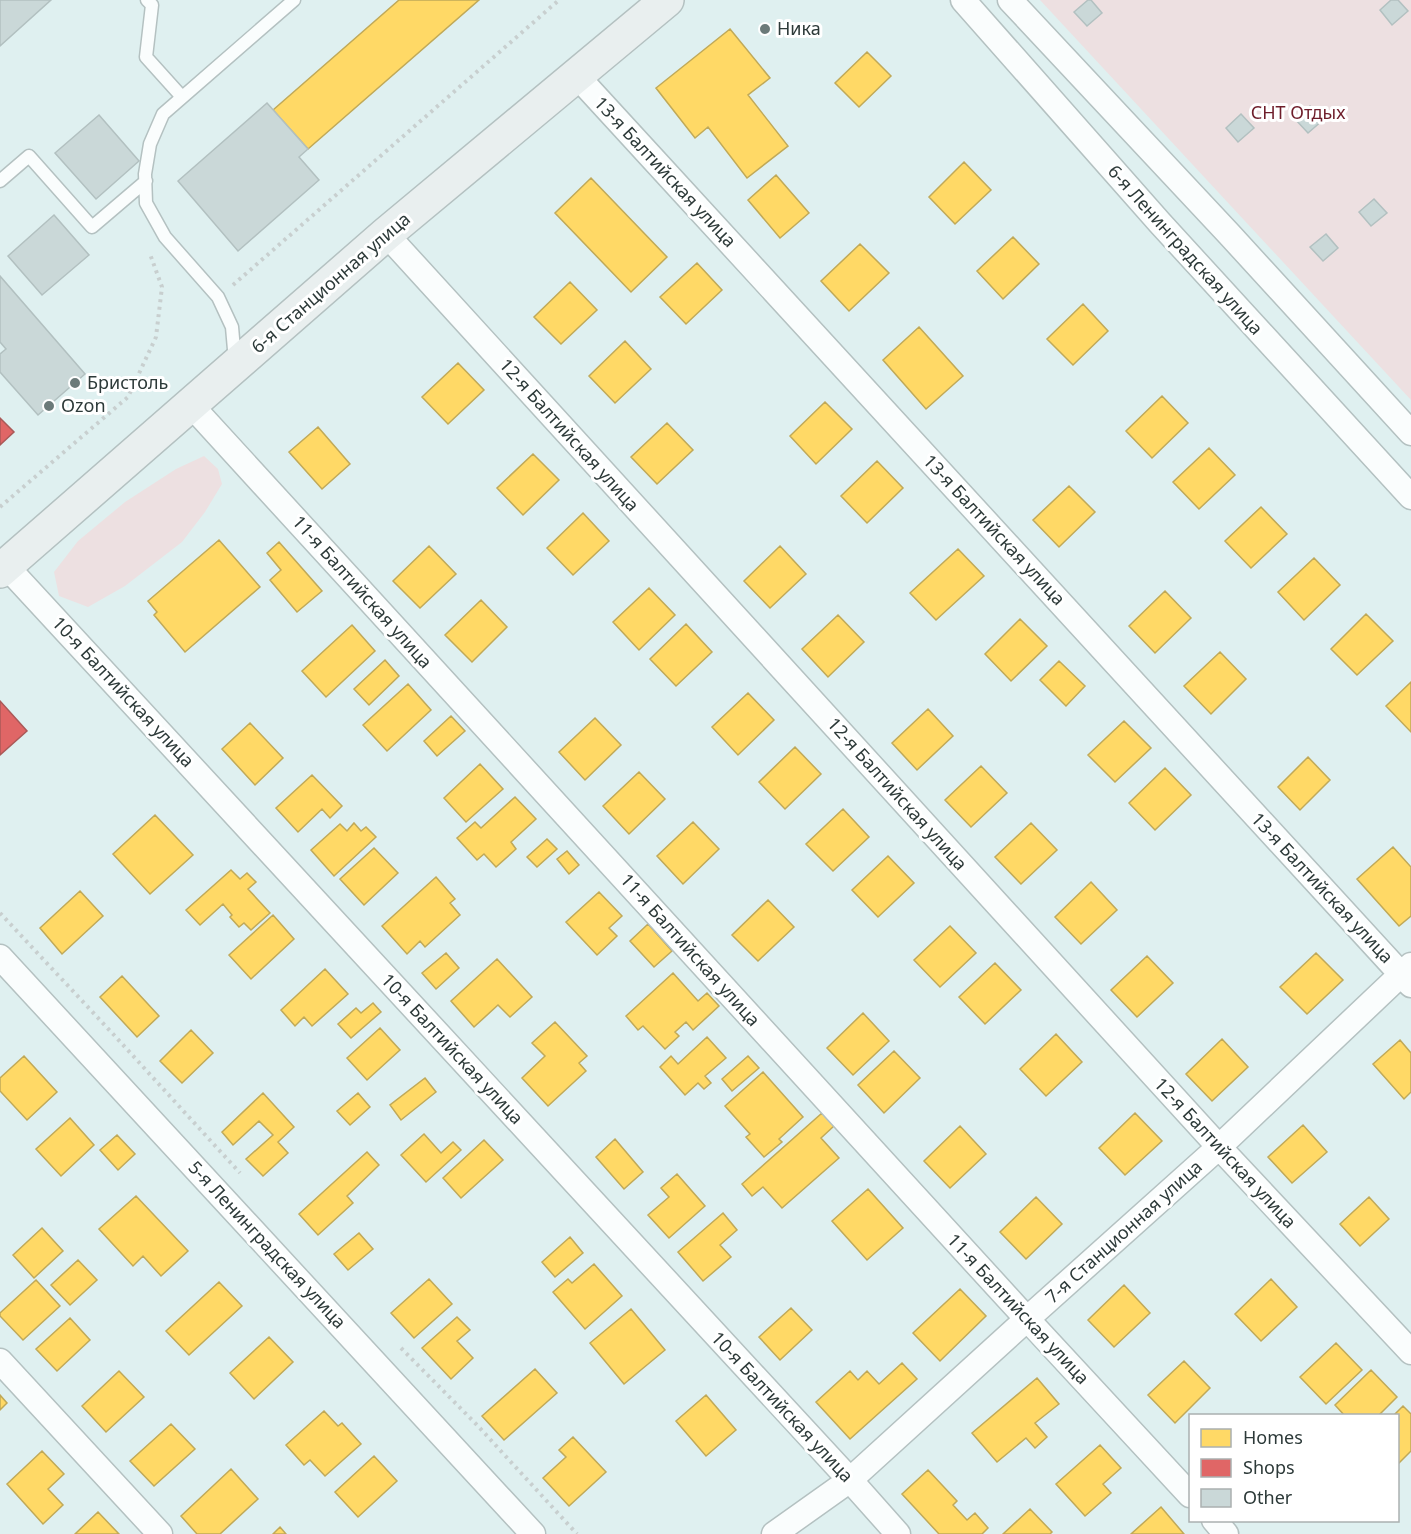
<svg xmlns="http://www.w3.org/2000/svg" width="1411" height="1534" viewBox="0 0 1411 1534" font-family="'Noto Sans',sans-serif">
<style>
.green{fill:#ede0e1}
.homes{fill:#ffd966;stroke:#c0a958;stroke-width:1.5}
.shops{fill:#e06666;stroke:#aa5958;stroke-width:1.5}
.building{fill:#cad8d8;stroke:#b2c0c0;stroke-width:1.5}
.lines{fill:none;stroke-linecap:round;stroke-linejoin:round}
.service-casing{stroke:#b4c1c1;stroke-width:15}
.minor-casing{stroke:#b4c1c1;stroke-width:27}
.secondary-casing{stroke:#b4c1c1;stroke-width:36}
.path{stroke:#c8cfcf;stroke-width:4;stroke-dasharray:3 4.5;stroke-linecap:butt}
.service{stroke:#fafdfd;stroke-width:12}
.minor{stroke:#fafdfd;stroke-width:24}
.secondary{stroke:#e9efef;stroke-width:33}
.poi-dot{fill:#6b7a79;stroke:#fff;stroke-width:2}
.labels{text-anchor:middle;stroke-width:6;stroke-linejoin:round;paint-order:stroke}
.poi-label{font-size:18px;fill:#2d3a39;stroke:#fff;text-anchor:start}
.park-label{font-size:18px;fill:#6e1d2a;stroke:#fff}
.street-label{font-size:18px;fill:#2d3a39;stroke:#fff}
</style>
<rect width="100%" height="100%" fill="#dff0f0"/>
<path class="green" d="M1040 0H1411V400Z
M204 456 218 469 222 484 205 512 182 542 125 586 88 607 59 596 54 572 78 541 125 502 176 469Z"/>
<path class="homes" d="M399 0H479L308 149 273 110Z
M730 29 770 78 748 95 788 146 747 178 708 127 695 138 656 88Z
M867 52 891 76 859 107 835 83Z
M964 162 991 190 955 224 929 197Z
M776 175 809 213 780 238 748 200Z
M591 178 667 257 631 292 555 213Z
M1013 237 1039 264 1003 299 977 271Z
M860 244 889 273 849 311 821 281Z
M697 263 722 290 686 324 660 297Z
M570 282 597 310 561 344 534 317Z
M1083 304 1108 331 1073 365 1047 339Z
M919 327 963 376 926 409 883 360Z
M625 341 651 369 615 403 589 376Z
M458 363 484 390 448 424 422 397Z
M1162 396 1188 423 1152 458 1126 431Z
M825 402 852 429 816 464 790 436Z
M667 423 693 450 657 484 631 457Z
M318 427 350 464 322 489 289 452Z
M1209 448 1235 475 1199 509 1173 482Z
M533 454 559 480 523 515 497 488Z
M877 461 903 488 867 523 841 496Z
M1069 486 1095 512 1059 547 1033 520Z
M1261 507 1287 534 1251 568 1225 541Z
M583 513 609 541 573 575 547 548Z
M219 540 260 587 185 652 154 615 157 612 148 601Z
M279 542 322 591 297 612 270 580 281 570 267 553Z
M429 546 456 574 420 608 393 581Z
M780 546 806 574 770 608 744 581Z
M958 549 984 576 936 620 910 593Z
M1314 558 1340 585 1304 620 1278 592Z
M649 588 675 615 639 650 613 622Z
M1165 591 1191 618 1155 653 1129 626Z
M481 600 507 627 472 662 445 635Z
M1366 614 1393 641 1357 675 1331 649Z
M838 615 864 642 828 677 802 649Z
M1020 619 1047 646 1011 681 985 654Z
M686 624 712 652 676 686 650 659Z
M352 625 375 651 326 697 302 671Z
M1220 652 1246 679 1211 714 1184 686Z
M385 660 399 676 369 705 354 689Z
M1059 661 1085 686 1066 706 1040 680Z
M1411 682V732L1386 706Z
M408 684 431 710 387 751 363 725Z
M748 693 774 720 738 755 712 727Z
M928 709 953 736 917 770 892 743Z
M451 716 465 731 437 756 424 741Z
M595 718 621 745 585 780 559 752Z
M1124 721 1151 748 1115 782 1088 755Z
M250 723 283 758 255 785 222 749Z
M795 747 821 774 785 809 759 782Z
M1308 757 1330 780 1300 810 1278 787Z
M480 764 503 789 466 822 444 798Z
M981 766 1007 793 971 827 945 800Z
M1165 768 1191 795 1155 830 1129 803Z
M639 772 665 799 629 834 603 806Z
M312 775 342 806 330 818 322 809 298 832 276 808Z
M515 797 536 819 511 842 516 849 496 867 484 854 477 860 457 838 475 822 481 828Z
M843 809 869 837 833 871 806 844Z
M155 815 193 855 150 894 113 854Z
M693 822 719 849 683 884 657 856Z
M354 823 361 831 366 827 376 837 334 876 311 850 340 824 347 831Z
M1031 823 1057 850 1021 884 995 857Z
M547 839 557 849 537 867 527 857Z
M1393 847 1411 867V916L1399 926 1357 879Z
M374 848 398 873 364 905 340 879Z
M567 851 579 865 569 874 557 859Z
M888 856 914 883 878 917 852 890Z
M231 870 240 879 247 873 256 882 248 889 270 913 251 930 244 923 239 927 230 917 232 915 223 904 200 925 186 910Z
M436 877 455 899 450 903 460 915 425 947 420 941 407 954 382 926Z
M1091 882 1117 910 1081 944 1055 917Z
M80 891 103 916 62 954 40 928Z
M599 892 622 916 609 928 617 936 597 955 566 922Z
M768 900 794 927 758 961 732 935Z
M273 915 294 939 251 979 229 955Z
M648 924 672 951 654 967 630 941Z
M950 926 976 953 940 987 914 960Z
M446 953 459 968 436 989 422 973Z
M1316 953 1343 980 1307 1014 1280 987Z
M1147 956 1173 983 1137 1017 1111 990Z
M497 959 532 997 510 1017 498 1005 474 1027 451 1001Z
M995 963 1021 990 985 1024 959 997Z
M325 969 348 994 312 1026 304 1017 295 1026 281 1010Z
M673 973 698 1001 707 993 719 1006 693 1030 686 1022 675 1032 679 1036 665 1049 643 1026 638 1030 626 1016Z
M122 976 159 1016 137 1037 100 997Z
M373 1003 381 1012 351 1038 338 1024 356 1008 361 1013Z
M863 1013 889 1041 853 1075 827 1048Z
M555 1022 587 1056 579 1063 586 1071 548 1106 522 1078 545 1056 532 1043Z
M380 1028 400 1050 367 1080 347 1058Z
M191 1030 213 1053 182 1083 160 1061Z
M1056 1034 1082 1062 1046 1096 1020 1069Z
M707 1037 726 1058 705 1076 711 1083 704 1089 698 1083 685 1095 660 1067 671 1056 678 1064Z
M1222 1039 1248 1067 1212 1101 1186 1074Z
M1400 1040 1411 1053V1092L1404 1099 1373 1064Z
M894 1051 920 1078 884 1113 858 1085Z
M24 1056 57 1092 27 1120 0 1091V1078Z
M748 1056 759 1068 732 1091 722 1079Z
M763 1072 803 1117 779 1139 782 1142 764 1157 746 1137 750 1134 725 1106Z
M425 1078 436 1092 401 1120 390 1105Z
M263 1093 294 1127 278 1142 288 1153 263 1176 246 1159 273 1135 259 1121 233 1145 222 1132Z
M358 1093 370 1107 350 1125 337 1111Z
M822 1113 834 1126 821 1138 839 1158 782 1208 763 1187 752 1196 742 1184Z
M1135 1113 1162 1141 1125 1175 1099 1148Z
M70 1118 94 1145 61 1176 36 1149Z
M1303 1125 1327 1152 1292 1183 1268 1157Z
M960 1126 986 1154 950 1188 924 1161Z
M424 1134 441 1153 453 1142 461 1150 426 1182 401 1155Z
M117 1135 135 1154 118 1170 100 1150Z
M615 1139 643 1172 624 1189 596 1157Z
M484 1140 503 1160 461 1198 443 1178Z
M367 1152 379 1165 347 1196 353 1203 318 1235 299 1214Z
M677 1174 705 1206 669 1238 648 1215 669 1197 661 1188Z
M868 1189 903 1228 867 1260 832 1221Z
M136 1196 188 1251 161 1276 143 1256 133 1266 99 1229Z
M1036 1197 1062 1224 1026 1259 1000 1232Z
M1369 1197 1389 1219 1360 1246 1340 1224Z
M723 1213 737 1230 720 1245 731 1257 703 1281 678 1252Z
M42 1228 63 1251 34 1278 13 1255Z
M359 1233 373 1249 348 1270 334 1254Z
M570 1237 583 1253 555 1277 542 1262Z
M78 1260 97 1280 70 1305 51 1285Z
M594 1264 622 1296 585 1329 553 1292 568 1279 572 1283Z
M429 1279 452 1304 414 1338 391 1313Z
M1271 1279 1297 1307 1261 1341 1235 1314Z
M36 1280 60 1306 23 1340 0 1316V1313Z
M219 1282 242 1306 189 1355 166 1331Z
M1124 1285 1150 1313 1114 1347 1088 1320Z
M960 1289 986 1316 940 1361 913 1333Z
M791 1308 812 1330 780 1360 759 1337Z
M631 1309 665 1350 624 1384 590 1343Z
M457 1317 470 1330 457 1341 473 1358 451 1379 422 1348Z
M70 1318 90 1340 57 1371 36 1349Z
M269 1337 293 1362 254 1399 230 1373Z
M1336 1343 1362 1370 1326 1404 1300 1377Z
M1184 1361 1210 1388 1175 1423 1148 1395Z
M902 1363 917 1379 850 1439 816 1402 850 1371 858 1380 867 1371 879 1384Z
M535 1369 557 1393 504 1440 482 1416Z
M1371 1370 1397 1397 1378 1416H1345L1335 1405Z
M119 1371 144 1397 106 1432 82 1406Z
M1037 1378 1059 1404 1035 1423 1047 1437 1035 1448 1026 1438 997 1462 972 1433Z
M0 1395 7 1403 0 1410Z
M706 1395 736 1430 706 1456 676 1421Z
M1403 1406 1411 1414V1451L1398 1464V1416H1393Z
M324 1411 338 1426 342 1423 361 1444 325 1476 310 1460 304 1465 286 1445Z
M171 1424 195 1449 154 1486 130 1461Z
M573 1437 606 1472 569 1506 543 1478 566 1457 559 1450Z
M1100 1445 1121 1468 1103 1484 1111 1493 1085 1516 1056 1484Z
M42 1451 64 1474 48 1489 63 1505 43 1524 7 1484Z
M374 1456 397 1481 358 1517 335 1492Z
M231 1469 258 1499 220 1534H197L181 1516Z
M928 1470 957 1501 953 1505 967 1520 975 1513 988 1528 982 1534H939L902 1494Z
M1161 1507 1184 1534H1131Z
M1030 1509 1052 1532 1050 1534H1003Z
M98 1512 119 1534H75Z
M280 1527 286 1534H273Z"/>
<path class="shops" d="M0 418 14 432 0 445Z
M0 701 27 731 0 755Z"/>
<path class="building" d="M0 0H51L0 46Z
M1088 0H1091L1102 13 1087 26 1074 12Z
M1391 0H1398L1408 11 1392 25 1380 10Z
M267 103 308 149 299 157 319 180 238 251 178 181Z
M1310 106 1323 120 1308 133 1295 119Z
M1241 114 1254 128 1238 142 1226 128Z
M99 115 139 161 96 199 55 153Z
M1374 199 1387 213 1371 226 1359 212Z
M54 215 89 255 42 295 8 256Z
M1326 234 1338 248 1323 261 1310 247Z
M0 276 85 374 38 415 0 372V354L6 349 0 342Z"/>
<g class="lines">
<defs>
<path id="service" d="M147 0 152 5 146 57 182 97
M0 181 29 156 92 227 146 181
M235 361 232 327 218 297 165 237 146 203 145 174 150 144 163 114 294 0"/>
<path id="minor" d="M963 0 1160 223 1411 497
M1010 0 1229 234 1411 433
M576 75 1411 985
M386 234 1219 1147 1411 1352
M190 404 1016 1307 1190 1495
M6 566 850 1480 898 1534
M0 957 533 1534
M0 1361 160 1534
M1214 1520 1226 1534
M774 1534 850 1480 1027 1319 1219 1147 1411 965"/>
<path id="secondary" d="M0 571 386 234 667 0"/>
</defs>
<use href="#service" class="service-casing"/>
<use href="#minor" class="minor-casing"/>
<use href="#secondary" class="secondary-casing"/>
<path class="path" d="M233 285 559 0
M0 507 128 397 156 337 162 287 150 254
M0 913 114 1035 240 1173
M401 1348 477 1425 577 1534"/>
<use href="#service" class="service"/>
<use href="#minor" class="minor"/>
<use href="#secondary" class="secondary"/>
</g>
<g class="poi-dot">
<circle cx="765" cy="29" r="6"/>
<circle cx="75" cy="383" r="6"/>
<circle cx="49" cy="406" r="6"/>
</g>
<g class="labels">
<g class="poi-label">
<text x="777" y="35">Ника</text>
<text x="87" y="389">Бристоль</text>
<text x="61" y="412">Ozon</text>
</g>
<g class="park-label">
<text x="1298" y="119">СНТ Отдых</text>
</g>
<g class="street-label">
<text transform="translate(665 172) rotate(47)" y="6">13-я Балтийская улица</text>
<text transform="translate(1185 250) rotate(48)" y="6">6-я Ленинградская улица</text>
<text transform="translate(331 283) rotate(-41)" y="6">6-я Станционная улица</text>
<text transform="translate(569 435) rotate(48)" y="6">12-я Балтийская улица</text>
<text transform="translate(994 530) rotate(47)" y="6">13-я Балтийская улица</text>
<text transform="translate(362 592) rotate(48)" y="6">11-я Балтийская улица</text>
<text transform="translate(123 692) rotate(47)" y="6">10-я Балтийская улица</text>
<text transform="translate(897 794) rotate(48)" y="6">12-я Балтийская улица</text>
<text transform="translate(1322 888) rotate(47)" y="6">13-я Балтийская улица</text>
<text transform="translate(690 950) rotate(48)" y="6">11-я Балтийская улица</text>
<text transform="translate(452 1049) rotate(47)" y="6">10-я Балтийская улица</text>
<text transform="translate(1225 1153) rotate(47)" y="6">12-я Балтийская улица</text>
<text transform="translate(1124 1232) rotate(-42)" y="6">7-я Станционная улица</text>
<text transform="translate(267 1245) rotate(47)" y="6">5-я Ленинградская улица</text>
<text transform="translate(1018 1309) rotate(47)" y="6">11-я Балтийская улица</text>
<text transform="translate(782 1407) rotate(47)" y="6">10-я Балтийская улица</text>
</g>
</g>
<rect x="1189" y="1414" width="210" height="108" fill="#ffffff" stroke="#abb0b0" stroke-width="1.5"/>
<rect x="1201" y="1429" width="30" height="18" fill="#ffd966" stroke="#abb0b0" stroke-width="1.5"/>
<text x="1243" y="1444" font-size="18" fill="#2d3a39">Homes</text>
<rect x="1201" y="1459" width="30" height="18" fill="#e06666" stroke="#abb0b0" stroke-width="1.5"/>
<text x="1243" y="1474" font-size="18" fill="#2d3a39">Shops</text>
<rect x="1201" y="1489" width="30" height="18" fill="#cad8d8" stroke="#abb0b0" stroke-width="1.5"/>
<text x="1243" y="1504" font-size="18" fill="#2d3a39">Other</text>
</svg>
